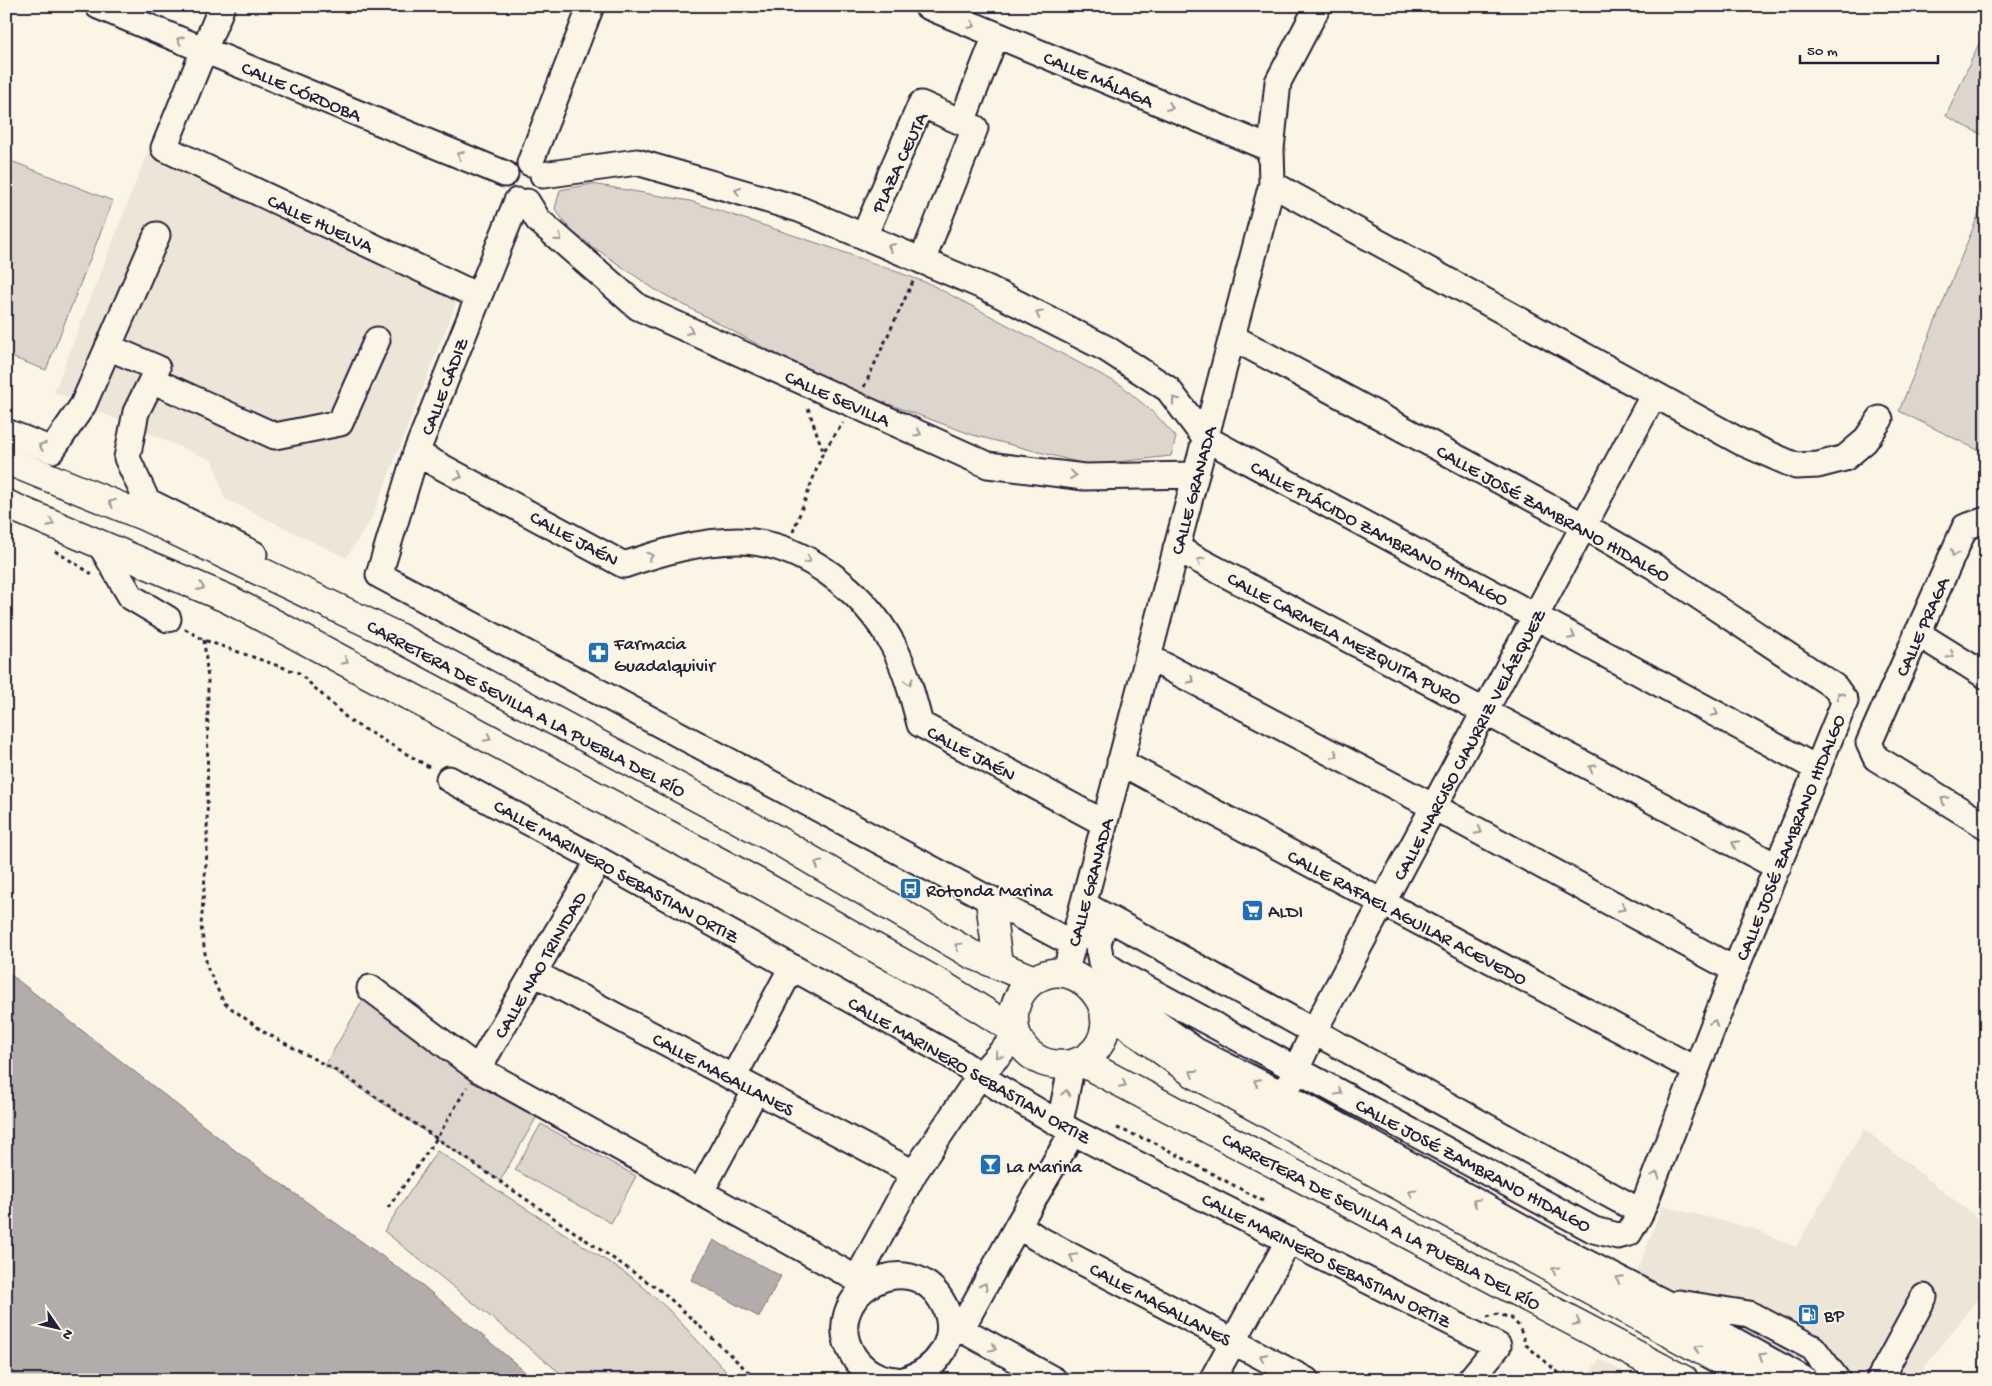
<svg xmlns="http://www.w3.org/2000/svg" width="1992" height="1386" viewBox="0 0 1992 1386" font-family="'Gochi Hand',sans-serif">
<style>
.built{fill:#ece5d8}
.green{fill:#dcd6cc;stroke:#7f7c84}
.water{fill:#b2adab;stroke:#78757e}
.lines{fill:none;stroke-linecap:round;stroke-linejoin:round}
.minor-casing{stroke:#22223b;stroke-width:29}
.major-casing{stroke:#22223b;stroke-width:31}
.path{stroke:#22223b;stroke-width:3;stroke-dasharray:4 4;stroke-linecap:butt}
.minor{stroke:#fcf5e5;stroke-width:25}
.major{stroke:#fcf5e5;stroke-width:28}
.oneway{stroke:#9a9698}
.labels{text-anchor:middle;stroke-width:4;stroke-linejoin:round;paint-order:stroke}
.street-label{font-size:19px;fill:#22223b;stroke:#fcf5e5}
.poi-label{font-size:19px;fill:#22223b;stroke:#fcf5e5;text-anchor:start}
</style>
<rect width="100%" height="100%" fill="#fcf5e5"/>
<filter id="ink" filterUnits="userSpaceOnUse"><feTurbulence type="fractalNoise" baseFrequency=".02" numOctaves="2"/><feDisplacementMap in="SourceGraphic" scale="10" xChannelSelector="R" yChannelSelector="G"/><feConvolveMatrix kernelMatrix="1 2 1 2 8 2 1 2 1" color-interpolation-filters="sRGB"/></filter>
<g filter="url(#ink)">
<path class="built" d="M148 151 459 295 371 520 346 558 224 498 213 461 54 392Z
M1864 1129 1986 1225V1288L1915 1380H1784L1628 1297 1662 1206 1751 1228 1796 1247Z
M1600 1359 1637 1380H1584Z"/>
<path class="green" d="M1986 28V137L1946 116Z
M6 159 113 201 46 370 6 355Z
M592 184 690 201 832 248 930 284 1121 385 1156 415 1176 437 1171 456 1089 465 973 435 883 402 787 360 654 289 572 232 555 209 560 190Z
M1986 196V454L1899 411Z
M370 988 540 1111 500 1181 325 1065Z
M541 1124 636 1176 611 1223 515 1170Z
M437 1151 633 1278 669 1310 734 1380H569L384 1231Z"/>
<path class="water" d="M6 971 241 1155 421 1284 535 1380H6Z
M713 1240 781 1276 759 1317 691 1280Z"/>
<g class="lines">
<defs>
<path id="minor" d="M98 6 505 174
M222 6 164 148 478 296
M927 6 1271 149
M962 122 996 35
M530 163 591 6
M543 175 637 162 799 209 987 288 1107 349 1168 389 1205 438 1818 769
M1272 184 1741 442 1796 466 1818 465 1845 458 1865 441 1880 419
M517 201 416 453 379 575 1073 944
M527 202 538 220 638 307 988 465 1084 477 1196 475
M864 236 921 104 975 128 922 261
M108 347 157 368 152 380
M6 432 52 450 83 405 157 235
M416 453 624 565C662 552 699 541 739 541 802 542 864 591 893 645 906 670 913 697 920 724L1104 823
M1986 520 1965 527 1869 743 1876 758 1986 826
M100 544 131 597 168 619
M1176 548 1778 867
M254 554 147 501 127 458 136 412 152 380 275 436 340 423 377 340
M1917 633 1986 676
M1148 657 1434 807 1735 970
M1120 762 1696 1070
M449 779 599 860 950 1055 999 1088 1073 1132 1498 1346 1470 1380
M1092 909 1641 1212
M1106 917 1098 944 1101 962 1121 975 1594 1230 1618 1236 1629 1233 1641 1212 1735 970 1845 701 1835 687 1655 567 1584 526 1232 337
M1069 959 1272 184 1271 149 1278 82 1318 6
M534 973 914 1173
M1090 985 1112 991 1196 1051 1284 1095 1579 1259 1679 1310 1805 1380
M370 988 478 1069 857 1279 863 1289
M478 1069 599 860
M733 1078 792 967
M1290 1083 1314 1031 1654 394
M1060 1122 1072 1064
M701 1191 756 1090
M1018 1225 1037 1238 1306 1380
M857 1279 914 1173 980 1075 1016 1036
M1679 1303 1749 1314 1813 1348 1837 1380
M950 1328 961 1329 1054 1380
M961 1329 1018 1225 1073 1132
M896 1380C879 1379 864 1371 854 1357 815 1297 910 1239 944 1305 961 1339 936 1371 904 1380
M1212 1380 1289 1240
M1879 1380 1924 1297"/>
<path id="major" d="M6 460 146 517 398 637 777 840 971 954 1034 980
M6 504 228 599 753 880 944 986 1014 1030
M990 900 998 965
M1104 1008C1104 1014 1106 1021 1105 1027 1098 1081 1015 1076 1014 1019 1013 1004 1021 989 1034 980 1064 961 1092 981 1104 1008L1193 1073 1756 1380
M1080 1061 1684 1380"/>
</defs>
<use href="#minor" class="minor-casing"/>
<use href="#major" class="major-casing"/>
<path class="path" d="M864 387 914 279
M808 408 823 451
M793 532 823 452 843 423
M55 551 92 574
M185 629 204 640 299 673 350 721 431 768
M204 640 208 680 207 851 201 926 207 967 224 1003 264 1032 342 1074 664 1293 757 1380
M1117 1128 1155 1143 1263 1201
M388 1208 437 1138 467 1087
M1487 1317 1498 1314 1511 1318 1519 1326 1526 1345 1567 1380"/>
<use href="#minor" class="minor"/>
<use href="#major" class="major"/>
</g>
<defs><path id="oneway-chevron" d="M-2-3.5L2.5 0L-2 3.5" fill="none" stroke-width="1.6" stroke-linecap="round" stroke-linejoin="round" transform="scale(1.25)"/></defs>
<g class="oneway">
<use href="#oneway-chevron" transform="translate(972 25) rotate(22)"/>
<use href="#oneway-chevron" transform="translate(180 40) rotate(-158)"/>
<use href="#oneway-chevron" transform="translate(1170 107) rotate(23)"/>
<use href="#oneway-chevron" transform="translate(460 155) rotate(-157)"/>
<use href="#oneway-chevron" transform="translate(738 191) rotate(-164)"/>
<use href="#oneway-chevron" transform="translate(559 238) rotate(40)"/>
<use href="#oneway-chevron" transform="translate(891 247) rotate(-157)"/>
<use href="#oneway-chevron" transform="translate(1039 314) rotate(-153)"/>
<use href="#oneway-chevron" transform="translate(690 331) rotate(24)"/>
<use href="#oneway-chevron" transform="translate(1175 400) rotate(-128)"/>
<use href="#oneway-chevron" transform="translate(918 433) rotate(24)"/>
<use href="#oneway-chevron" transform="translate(42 446) rotate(-159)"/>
<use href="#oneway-chevron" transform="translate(1073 475) rotate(7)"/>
<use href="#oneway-chevron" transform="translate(459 476) rotate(28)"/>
<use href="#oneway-chevron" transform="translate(112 503) rotate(-158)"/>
<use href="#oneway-chevron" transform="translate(51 523) rotate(23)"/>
<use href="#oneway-chevron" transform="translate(1954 553) rotate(115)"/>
<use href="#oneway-chevron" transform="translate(650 556) rotate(-18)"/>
<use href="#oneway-chevron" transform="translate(808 560) rotate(26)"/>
<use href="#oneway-chevron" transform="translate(1200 561) rotate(-152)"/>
<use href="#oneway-chevron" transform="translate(201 587) rotate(23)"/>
<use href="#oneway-chevron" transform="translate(1572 636) rotate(28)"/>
<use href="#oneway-chevron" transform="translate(1951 655) rotate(32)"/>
<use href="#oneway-chevron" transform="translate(345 661) rotate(28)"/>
<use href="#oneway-chevron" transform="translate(1191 680) rotate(28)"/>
<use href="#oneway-chevron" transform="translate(909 682) rotate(73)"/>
<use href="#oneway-chevron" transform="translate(1840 695) rotate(-123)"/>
<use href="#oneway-chevron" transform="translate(1715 713) rotate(28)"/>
<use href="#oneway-chevron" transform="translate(488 738) rotate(28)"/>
<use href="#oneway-chevron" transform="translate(1335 755) rotate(28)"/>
<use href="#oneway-chevron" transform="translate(1592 768) rotate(-152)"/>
<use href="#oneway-chevron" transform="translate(1944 800) rotate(-148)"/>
<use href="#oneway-chevron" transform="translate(1479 831) rotate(28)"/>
<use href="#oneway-chevron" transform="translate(1735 844) rotate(-152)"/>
<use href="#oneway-chevron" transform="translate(818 864) rotate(-150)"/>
<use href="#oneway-chevron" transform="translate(1622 908) rotate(28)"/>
<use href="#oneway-chevron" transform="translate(958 946) rotate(-150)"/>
<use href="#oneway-chevron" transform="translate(1714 1023) rotate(-69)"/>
<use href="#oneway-chevron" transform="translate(998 1055) rotate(133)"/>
<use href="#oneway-chevron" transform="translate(1193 1073) rotate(-147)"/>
<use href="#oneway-chevron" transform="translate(1257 1082) rotate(-153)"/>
<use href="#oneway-chevron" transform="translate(1123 1084) rotate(28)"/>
<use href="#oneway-chevron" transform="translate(1339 1092) rotate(29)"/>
<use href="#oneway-chevron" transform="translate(1066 1093) rotate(-78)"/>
<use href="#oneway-chevron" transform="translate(1656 1175) rotate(-69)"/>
<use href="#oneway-chevron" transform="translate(1412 1193) rotate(-151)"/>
<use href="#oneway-chevron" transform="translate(1476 1202) rotate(-151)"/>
<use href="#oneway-chevron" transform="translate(1073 1257) rotate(-152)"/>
<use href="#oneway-chevron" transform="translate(1555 1270) rotate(-151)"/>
<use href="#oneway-chevron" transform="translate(1619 1279) rotate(-153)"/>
<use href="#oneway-chevron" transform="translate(984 1286) rotate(-61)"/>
<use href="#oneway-chevron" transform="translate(1577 1322) rotate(28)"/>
<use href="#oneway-chevron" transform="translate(993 1348) rotate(29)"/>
<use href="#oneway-chevron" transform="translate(1698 1348) rotate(-151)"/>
<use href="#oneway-chevron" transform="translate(1762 1356) rotate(-151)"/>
<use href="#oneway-chevron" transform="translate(1263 1357) rotate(-152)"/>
</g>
</g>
<defs>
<symbol id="pharmacy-square" viewBox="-11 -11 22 22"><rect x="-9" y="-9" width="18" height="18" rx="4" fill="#1f6fb2" stroke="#fcf5e5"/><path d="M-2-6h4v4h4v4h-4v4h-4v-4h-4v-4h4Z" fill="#fff"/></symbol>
<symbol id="bus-square" viewBox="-11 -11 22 22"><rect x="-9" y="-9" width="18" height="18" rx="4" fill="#1f6fb2" stroke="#fcf5e5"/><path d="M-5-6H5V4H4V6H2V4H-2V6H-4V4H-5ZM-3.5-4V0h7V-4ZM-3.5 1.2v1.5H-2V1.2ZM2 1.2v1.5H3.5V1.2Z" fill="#fff"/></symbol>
<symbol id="supermarket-square" viewBox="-11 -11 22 22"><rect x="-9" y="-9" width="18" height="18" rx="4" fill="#1f6fb2" stroke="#fcf5e5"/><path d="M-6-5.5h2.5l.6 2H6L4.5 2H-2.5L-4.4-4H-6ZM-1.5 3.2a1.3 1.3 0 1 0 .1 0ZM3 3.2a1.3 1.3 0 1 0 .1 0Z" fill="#fff"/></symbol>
<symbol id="bar-square" viewBox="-11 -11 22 22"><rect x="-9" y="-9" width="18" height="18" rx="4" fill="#1f6fb2" stroke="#fcf5e5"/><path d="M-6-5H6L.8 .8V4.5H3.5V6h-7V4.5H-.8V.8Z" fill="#fff"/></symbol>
<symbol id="fuel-square" viewBox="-11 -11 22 22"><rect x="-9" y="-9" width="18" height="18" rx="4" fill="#1f6fb2" stroke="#fcf5e5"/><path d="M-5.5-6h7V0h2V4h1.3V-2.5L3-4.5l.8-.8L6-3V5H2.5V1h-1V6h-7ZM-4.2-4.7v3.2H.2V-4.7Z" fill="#fff"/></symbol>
</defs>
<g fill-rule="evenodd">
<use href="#pharmacy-square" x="586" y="640" width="25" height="25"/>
<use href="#bus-square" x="898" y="876" width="25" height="25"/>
<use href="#supermarket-square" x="1240" y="898" width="25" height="25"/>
<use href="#bar-square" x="978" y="1152" width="25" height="25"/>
<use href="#fuel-square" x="1796" y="1302" width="25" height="25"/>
</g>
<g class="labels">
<g class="street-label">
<text transform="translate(1099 78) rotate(23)" y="7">CALLE MÁLAGA</text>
<text transform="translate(302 90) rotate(23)" y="7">CALLE CÓRDOBA</text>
<text transform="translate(898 162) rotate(-65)" y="7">PLAZA CEUTA</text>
<text transform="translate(321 222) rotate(25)" y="7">CALLE HUELVA</text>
<text transform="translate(443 386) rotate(-69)" y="7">CALLE CÁDIZ</text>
<text transform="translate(838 397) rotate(24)" y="7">CALLE SEVILLA</text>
<text transform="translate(1192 490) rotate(-75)" y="7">CALLE GRANADA</text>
<text transform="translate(1554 512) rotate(29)" y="7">CALLE JOSÉ ZAMBRANO HIDALGO</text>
<text transform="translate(1380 532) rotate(28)" y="7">CALLE PLÁCIDO ZAMBRANO HIDALGO</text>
<text transform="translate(575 537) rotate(28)" y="7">CALLE JAÉN</text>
<text transform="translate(1921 626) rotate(-66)" y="7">CALLE PRAGA</text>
<text transform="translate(1345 637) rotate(28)" y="7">CALLE CARMELA MEZQUITA PURO</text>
<text transform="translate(527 707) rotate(28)" y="7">CARRETERA DE SEVILLA A LA PUEBLA DEL RÍO</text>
<text transform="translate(1468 744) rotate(-62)" y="7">CALLE NARCISO CIAURRIZ VELÁZQUEZ</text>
<text transform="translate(972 752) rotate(28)" y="7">CALLE JAÉN</text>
<text transform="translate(1789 837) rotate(-68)" y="7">CALLE JOSÉ ZAMBRANO HIDALGO</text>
<text transform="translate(617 870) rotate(29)" y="7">CALLE MARINERO SEBASTIAN ORTIZ</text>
<text transform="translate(1089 882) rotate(-75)" y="7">CALLE GRANADA</text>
<text transform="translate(1408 916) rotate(28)" y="7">CALLE RAFAEL AGUILAR ACEVEDO</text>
<text transform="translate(539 964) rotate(-60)" y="7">CALLE NAO TRINIDAD</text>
<text transform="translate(970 1069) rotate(30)" y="7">CALLE MARINERO SEBASTIAN ORTIZ</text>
<text transform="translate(724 1073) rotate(28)" y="7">CALLE MAGALLANES</text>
<text transform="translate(1474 1164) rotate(28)" y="7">CALLE JOSÉ ZAMBRANO HIDALGO</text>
<text transform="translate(1382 1220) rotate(28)" y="7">CARRETERA DE SEVILLA A LA PUEBLA DEL RÍO</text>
<text transform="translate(1327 1259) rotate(27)" y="7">CALLE MARINERO SEBASTIAN ORTIZ</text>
<text transform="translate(1161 1303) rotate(28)" y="7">CALLE MAGALLANES</text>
</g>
<g class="poi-label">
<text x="614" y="649">Farmacia<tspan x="614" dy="22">Guadalquivir</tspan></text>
<text x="926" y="896">Rotonda Marina</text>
<text x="1268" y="917">ALDI</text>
<text x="1006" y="1172">La Marina</text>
<text x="1824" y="1321">BP</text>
</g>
</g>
<rect width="1992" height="1386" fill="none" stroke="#fcf5e5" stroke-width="25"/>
<rect x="12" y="12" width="1967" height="1361" fill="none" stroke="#22223b" stroke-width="2" filter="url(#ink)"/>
<g transform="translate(58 1328) rotate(124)" stroke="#fcf5e5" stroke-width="4" paint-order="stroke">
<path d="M0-4L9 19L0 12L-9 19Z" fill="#22223b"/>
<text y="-8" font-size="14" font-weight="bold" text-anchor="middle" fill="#22223b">N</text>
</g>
<path d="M1800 55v8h138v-8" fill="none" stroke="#22223b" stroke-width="2.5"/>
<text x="1807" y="55" font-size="15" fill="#22223b" stroke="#fcf5e5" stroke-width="4" paint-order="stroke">50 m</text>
</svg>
